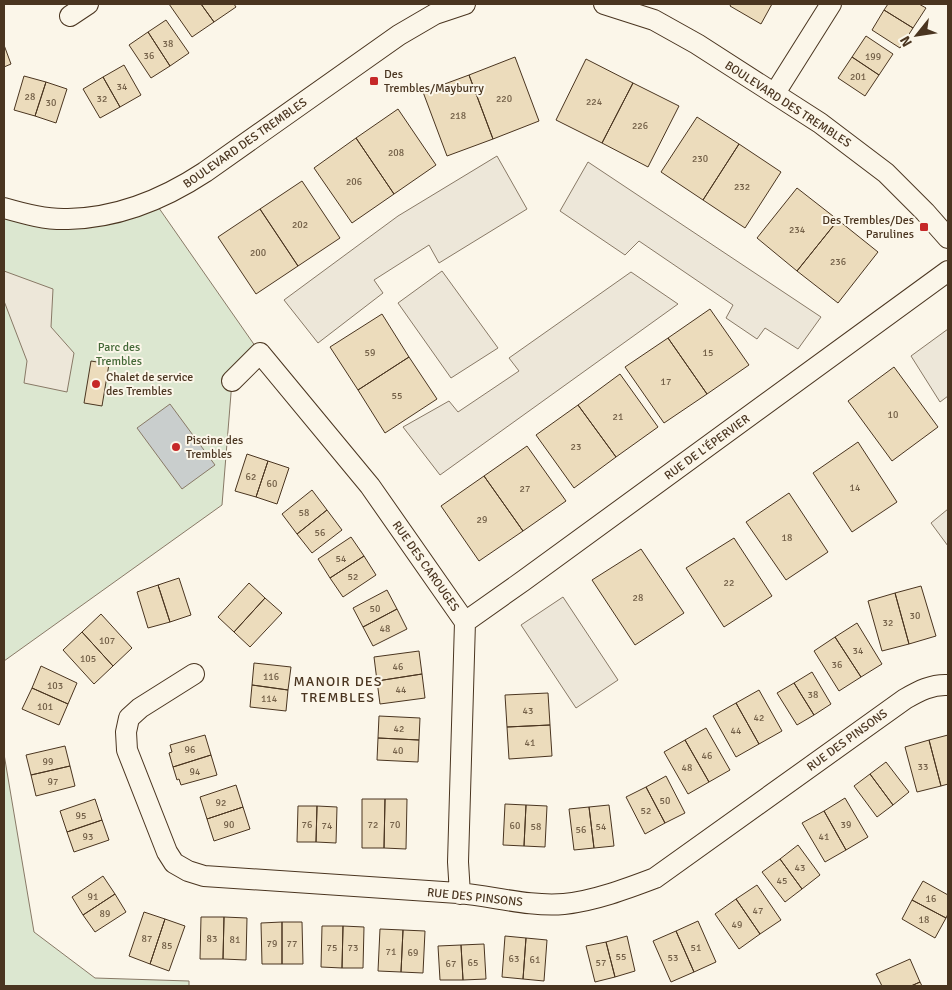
<svg xmlns="http://www.w3.org/2000/svg" width="952" height="990" viewBox="0 0 952 990" font-family="Signika,sans-serif">
<style>
.green{fill:#dce7d0;stroke:#887966}
.parking{fill:#ede7d9;stroke:#887966}
.water{fill:#c9cecd;stroke:#887966}
.building{fill:#ecdcbc;stroke:#4a3520}
.lines{fill:none;stroke-linecap:round;stroke-linejoin:round}
.minor-casing{stroke:#4a3520;stroke-width:22}
.minor{stroke:#fbf6e9;stroke-width:20}
.poi-dot{fill:#c62828;stroke:#fbf6e9;stroke-width:2}
.labels{text-anchor:middle;stroke-width:4;stroke-linejoin:round;paint-order:stroke}
.number-label{font-size:10px;fill:#725f47}
.poi-label{font-size:12px;fill:#4a3520;stroke:#fbf6e9;text-anchor:start}
.street-label{font-size:12px;fill:#4a3520;stroke:#fbf6e9}
.park-label{font-size:12px;fill:#436837;stroke:#fbf6e9}
.neighbourhood-label{font-size:14px;letter-spacing:1px;fill:#4a3520;stroke:#fbf6e9}
</style>
<rect width="100%" height="100%" fill="#fbf6e9"/>
<path class="green" d="M154 201 260 353 232 381 222 505 4 661V208L44 218Z
M4 754 34 932 95 978 189 981V986H4Z"/>
<path class="parking" d="M497 156 527 209 439 263 429 245 374 280 383 293 318 343 284 300 398 216Z
M588 162 821 317 798 349 765 328 757 339 726 318 733 305 639 241 625 255 560 211Z
M4 271 53 289 51 327 74 353 67 392 24 383 27 361 4 301Z
M442 271 498 348 451 378 398 303Z
M631 272 678 304 440 475 403 427 449 401 458 412 519 371 509 358Z
M948 329V396L940 402 911 356Z
M948 509V546L931 523Z
M563 597 618 680 576 708 521 625Z"/>
<path class="water" d="M170 404 215 465 182 489 137 428Z"/>
<path class="building" d="M169 4H201L214 22 192 37Z
M201 4H234L236 7 214 22Z
M731 4H772L761 24 730 6Z
M888 4H919L926 8 913 28 884 10Z
M884 10 913 28 900 48 872 30Z
M166 20 189 53 170 66 148 32Z
M148 32 170 66 151 78 129 45Z
M866 36 893 54 879 75 852 57Z
M4 45 11 64 4 67Z
M515 57 539 121 493 139 469 75Z
M852 57 879 75 865 96 838 78Z
M586 59 633 83 602 143 556 120Z
M124 65 141 95 120 107 103 77Z
M469 75 493 139 447 156 423 92Z
M24 76 46 82 35 116 14 110Z
M103 77 120 107 100 118 83 89Z
M46 82 67 89 56 123 35 116Z
M633 83 679 106 648 167 602 143Z
M398 109 436 165 394 194 356 138Z
M697 117 739 144 703 200 661 172Z
M356 138 394 194 352 223 314 168Z
M739 144 781 172 745 228 703 200Z
M302 181 340 238 298 266 260 209Z
M797 188 838 220 797 271 757 238Z
M260 209 298 266 256 294 218 237Z
M838 220 878 252 838 303 797 271Z
M710 309 749 365 707 394 668 338Z
M382 314 409 357 358 390 330 347Z
M668 338 707 394 664 423 625 367Z
M409 357 437 399 385 433 358 390Z
M91 361 109 364 102 406 84 403Z
M894 367 938 427 892 461 848 401Z
M620 374 658 427 616 457 578 405Z
M578 405 616 457 574 488 536 435Z
M858 442 897 502 852 532 813 473Z
M527 446 566 501 523 531 484 476Z
M247 454 268 461 256 497 235 491Z
M268 461 289 468 277 504 256 497Z
M484 476 523 531 479 561 441 506Z
M312 490 327 510 297 534 282 514Z
M789 493 828 552 786 580 746 522Z
M327 510 342 530 312 553 297 534Z
M351 537 364 556 330 578 318 559Z
M734 538 772 596 724 627 686 568Z
M641 549 684 613 635 645 592 580Z
M364 556 376 575 343 597 330 578Z
M179 578 191 615 170 622 158 585Z
M249 583 265 598 234 632 218 617Z
M158 585 170 622 148 628 137 592Z
M921 586 936 636 909 644 895 593Z
M387 590 397 609 363 627 353 608Z
M895 593 909 644 882 651 868 601Z
M265 598 282 613 250 647 234 632Z
M397 609 407 629 373 646 363 627Z
M101 614 132 648 113 666 82 632Z
M857 623 882 664 861 677 835 637Z
M82 632 113 666 94 684 63 650Z
M835 637 861 677 839 691 814 651Z
M419 651 422 674 377 681 374 657Z
M254 663 291 667 288 690 252 685Z
M41 666 77 683 68 704 32 688Z
M812 672 831 704 814 715 794 683Z
M422 674 425 698 380 704 377 681Z
M794 683 814 715 797 725 777 693Z
M252 685 288 690 286 711 250 707Z
M32 688 68 704 59 725 22 709Z
M759 690 782 731 759 744 736 703Z
M548 693 550 725 507 727 505 695Z
M736 703 759 744 736 757 713 716Z
M379 716 420 718 419 740 378 738Z
M550 725 552 756 509 759 507 727Z
M706 728 730 770 709 782 685 740Z
M205 735 211 755 173 767 169 753 172 752 170 745Z
M948 735V784L941 786 929 740Z
M378 738 419 740 418 762 377 760Z
M685 740 709 782 688 794 664 752Z
M929 740 941 786 917 792 905 747Z
M65 746 70 766 31 775 26 755Z
M211 755 217 775 181 785 179 779 177 780 173 767Z
M886 762 909 792 893 805 870 774Z
M70 766 75 786 36 796 31 775Z
M870 774 893 805 877 817 854 786Z
M666 776 685 813 665 823 646 787Z
M236 785 243 807 207 819 200 797Z
M646 787 665 823 645 834 626 797Z
M845 798 868 837 846 850 824 811Z
M95 799 102 820 67 832 60 811Z
M362 799H385L384 848H362Z
M385 799H407L406 849 384 848Z
M505 804 526 805 524 846 503 845Z
M526 805 547 806 545 847 524 846Z
M609 805 614 846 594 848 589 807Z
M298 806H317L316 842H297Z
M317 806 337 807 336 843 316 842Z
M243 807 250 829 214 841 207 819Z
M589 807 594 848 574 850 569 809Z
M824 811 846 850 825 862 802 823Z
M102 820 109 840 74 852 67 832Z
M798 845 820 875 802 889 780 859Z
M780 859 802 889 785 902 762 872Z
M103 876 115 894 83 915 72 897Z
M923 881 948 895V914L946 918 912 900Z
M757 885 781 920 760 934 736 899Z
M115 894 126 912 95 932 83 915Z
M736 899 760 934 739 949 715 914Z
M912 900 946 918 935 938 902 919Z
M144 912 165 919 150 964 129 956Z
M201 917H224L223 959H200Z
M224 917 247 918 246 960 223 959Z
M165 919 185 926 169 971 150 964Z
M698 921 716 962 694 972 676 931Z
M282 922V964H262L261 923Z
M282 922H302L303 964H282Z
M322 926H343L342 968 321 967Z
M343 926 364 927 363 968H342Z
M380 929 403 930 401 972 378 971Z
M403 930 425 931 423 973 401 972Z
M676 931 694 972 671 982 653 941Z
M505 936 526 938 523 979 502 977Z
M627 936 635 971 615 977 606 942Z
M526 938 547 940 544 981 523 979Z
M606 942 615 977 595 982 586 946Z
M484 944 486 979 463 980 461 945Z
M461 945 463 980H440L438 946Z
M910 959 920 982 911 986H882L876 974Z
M920 982 922 986H911Z"/>
<g class="lines">
<defs>
<path id="minor" d="M604 4 654 20 697 44 820 123 886 173 925 212 948 238
M70 16 88 4
M775 93 831 4
M4 208C25 214 47 220 68 219 119 218 164 199 205 172L399 35 435 14 465 4
M232 381 260 353 370 486 465 622 458 862 460 894
M465 622 523 581 948 271
M194 674 140 708 129 718 126 732 127 750 167 852 174 863 188 871 204 876C288 882 373 887 458 893 493 896 529 907 564 904 594 901 626 889 655 878L905 699C919 691 932 684 948 685"/>
</defs>
<use href="#minor" class="minor-casing"/>
<use href="#minor" class="minor"/>
</g>
<g class="poi-dot">
<rect x="369" y="76" width="10" height="10" rx="2.5"/>
<rect x="919" y="222" width="10" height="10" rx="2.5"/>
<circle cx="96" cy="384" r="5"/>
<circle cx="176" cy="447" r="5"/>
</g>
<g class="labels">
<g class="number-label">
<text x="168" y="47">38</text>
<text x="149" y="59">36</text>
<text x="873" y="60">199</text>
<text x="858" y="80">201</text>
<text x="122" y="90">34</text>
<text x="30" y="100">28</text>
<text x="102" y="102">32</text>
<text x="504" y="102">220</text>
<text x="594" y="105">224</text>
<text x="51" y="106">30</text>
<text x="458" y="119">218</text>
<text x="640" y="129">226</text>
<text x="396" y="156">208</text>
<text x="700" y="162">230</text>
<text x="354" y="185">206</text>
<text x="742" y="190">232</text>
<text x="300" y="228">202</text>
<text x="797" y="233">234</text>
<text x="258" y="256">200</text>
<text x="838" y="265">236</text>
<text x="370" y="356">59</text>
<text x="708" y="356">15</text>
<text x="666" y="385">17</text>
<text x="397" y="399">55</text>
<text x="893" y="418">10</text>
<text x="618" y="420">21</text>
<text x="576" y="450">23</text>
<text x="251" y="480">62</text>
<text x="272" y="487">60</text>
<text x="855" y="491">14</text>
<text x="525" y="492">27</text>
<text x="304" y="516">58</text>
<text x="482" y="523">29</text>
<text x="320" y="536">56</text>
<text x="787" y="541">18</text>
<text x="341" y="562">54</text>
<text x="353" y="580">52</text>
<text x="729" y="586">22</text>
<text x="638" y="601">28</text>
<text x="375" y="612">50</text>
<text x="915" y="619">30</text>
<text x="888" y="626">32</text>
<text x="385" y="632">48</text>
<text x="107" y="644">107</text>
<text x="858" y="654">34</text>
<text x="88" y="662">105</text>
<text x="837" y="668">36</text>
<text x="398" y="670">46</text>
<text x="271" y="680">116</text>
<text x="55" y="689">103</text>
<text x="401" y="693">44</text>
<text x="813" y="698">38</text>
<text x="269" y="702">114</text>
<text x="45" y="710">101</text>
<text x="528" y="714">43</text>
<text x="759" y="721">42</text>
<text x="399" y="732">42</text>
<text x="736" y="734">44</text>
<text x="530" y="746">41</text>
<text x="190" y="753">96</text>
<text x="398" y="754">40</text>
<text x="707" y="759">46</text>
<text x="48" y="765">99</text>
<text x="923" y="770">33</text>
<text x="687" y="771">48</text>
<text x="195" y="775">94</text>
<text x="53" y="785">97</text>
<text x="665" y="804">50</text>
<text x="221" y="806">92</text>
<text x="646" y="814">52</text>
<text x="81" y="819">95</text>
<text x="229" y="828">90</text>
<text x="307" y="828">76</text>
<text x="373" y="828">72</text>
<text x="395" y="828">70</text>
<text x="846" y="828">39</text>
<text x="327" y="829">74</text>
<text x="515" y="829">60</text>
<text x="536" y="830">58</text>
<text x="601" y="830">54</text>
<text x="581" y="833">56</text>
<text x="88" y="840">93</text>
<text x="824" y="840">41</text>
<text x="800" y="871">43</text>
<text x="782" y="884">45</text>
<text x="93" y="900">91</text>
<text x="931" y="902">16</text>
<text x="758" y="914">47</text>
<text x="105" y="917">89</text>
<text x="924" y="923">18</text>
<text x="737" y="928">49</text>
<text x="147" y="942">87</text>
<text x="212" y="942">83</text>
<text x="235" y="943">81</text>
<text x="272" y="947">79</text>
<text x="292" y="947">77</text>
<text x="167" y="949">85</text>
<text x="332" y="951">75</text>
<text x="353" y="951">73</text>
<text x="696" y="951">51</text>
<text x="391" y="955">71</text>
<text x="413" y="956">69</text>
<text x="621" y="960">55</text>
<text x="673" y="961">53</text>
<text x="514" y="962">63</text>
<text x="535" y="963">61</text>
<text x="473" y="966">65</text>
<text x="601" y="966">57</text>
<text x="451" y="967">67</text>
</g>
<g class="poi-label">
<text x="384" y="78">Des<tspan x="384" dy="14">Trembles/Mayburry</tspan></text>
<text x="914" y="224" text-anchor="end">Des Trembles/Des<tspan x="914" dy="14">Parulines</tspan></text>
<text x="106" y="381">Chalet de service<tspan x="106" dy="14">des Trembles</tspan></text>
<text x="186" y="444">Piscine des<tspan x="186" dy="14">Trembles</tspan></text>
</g>
<g class="street-label">
<text transform="translate(788 104) rotate(33)" y="4">BOULEVARD DES TREMBLES</text>
<text transform="translate(245 143) rotate(-35)" y="4">BOULEVARD DES TREMBLES</text>
<text transform="translate(707 447) rotate(-36)" y="4">RUE DE L'ÉPERVIER</text>
<text transform="translate(426 566) rotate(55)" y="4">RUE DES CAROUGES</text>
<text transform="translate(847 740) rotate(-36)" y="4">RUE DES PINSONS</text>
<text transform="translate(475 897) rotate(6)" y="4">RUE DES PINSONS</text>
</g>
<g class="park-label">
<text x="119" y="351">Parc des<tspan x="119" dy="14">Trembles</tspan></text>
</g>
<g class="neighbourhood-label">
<text x="338" y="686">MANOIR DES<tspan x="338" dy="16">TREMBLES</tspan></text>
</g>
</g>
<rect width="952" height="990" fill="none" stroke="#4a3520" stroke-width="10"/>
<g transform="translate(917 35) rotate(240)" stroke="#fbf6e9" stroke-width="4" paint-order="stroke">
<path d="M0-4L9 19L0 12L-9 19Z" fill="#4a3520"/>
<text y="-8" font-size="14" font-weight="bold" text-anchor="middle" fill="#4a3520">N</text>
</g>
</svg>
